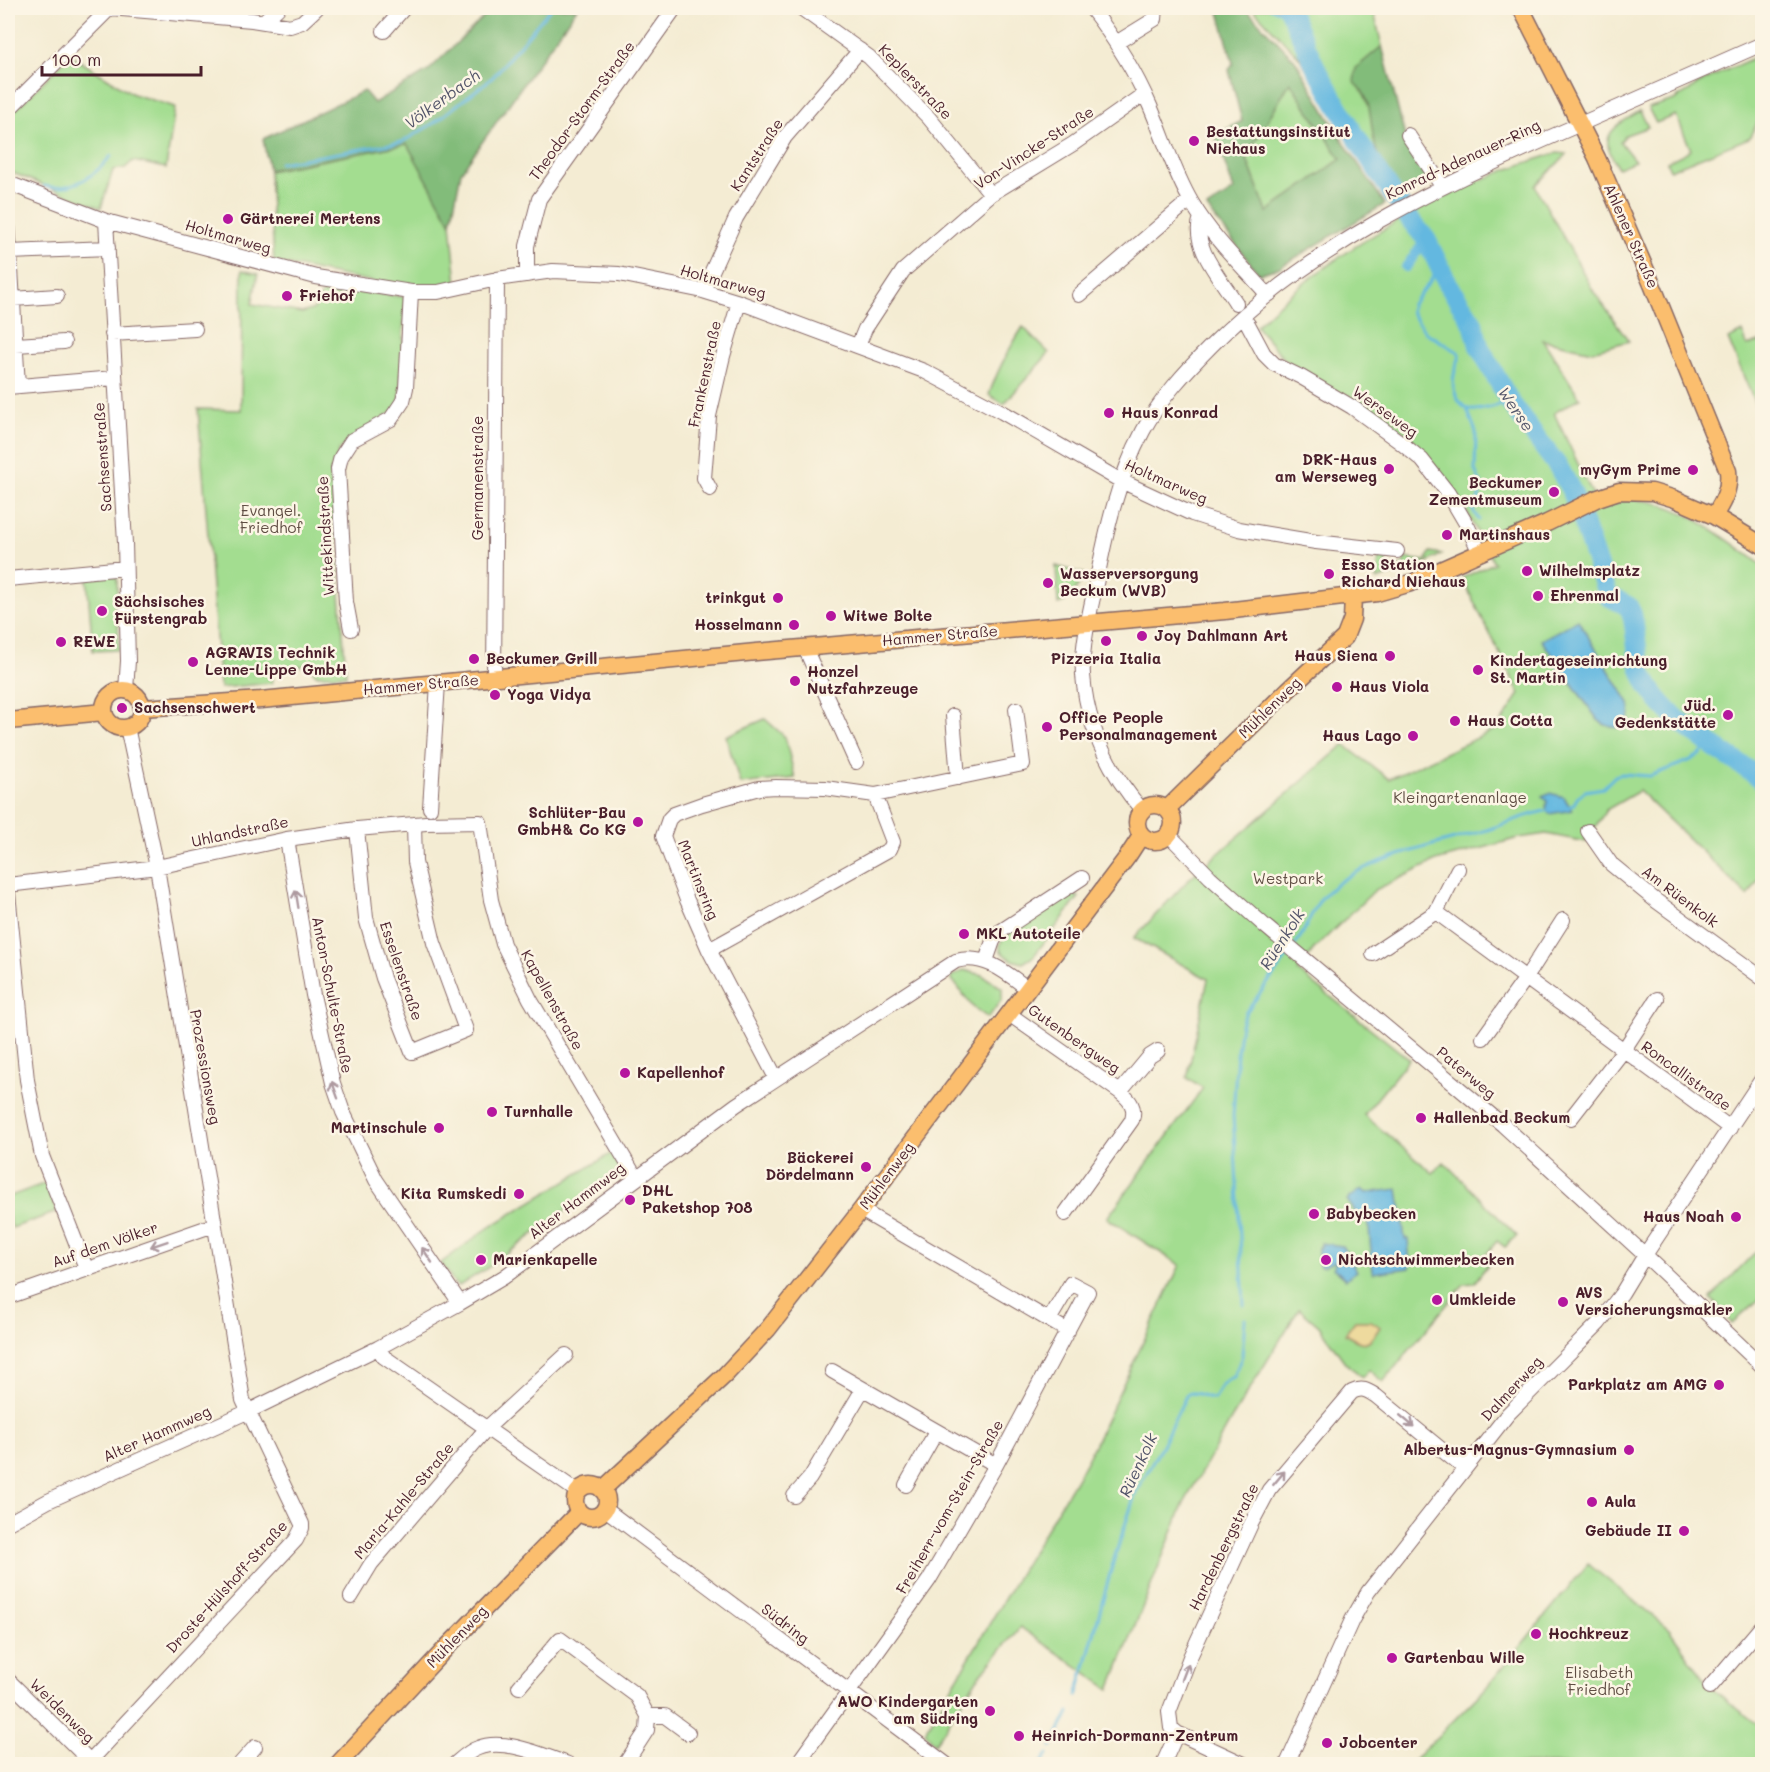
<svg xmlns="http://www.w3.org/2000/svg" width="1770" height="1772" viewBox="0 0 1770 1772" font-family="Mali,sans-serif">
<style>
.green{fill:#a3dd90;stroke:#767e5e;stroke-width:1.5;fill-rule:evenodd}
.forest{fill:#82bc7a;stroke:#666e52;stroke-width:1.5;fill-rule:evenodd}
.sand{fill:#eeda9e;stroke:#9c7c64;stroke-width:1.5}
.water{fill:#64b8e0;stroke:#576c86;stroke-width:1.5}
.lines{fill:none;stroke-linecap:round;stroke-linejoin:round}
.stream{stroke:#64b8e0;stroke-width:3}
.canal{stroke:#64b8e0;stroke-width:10}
.river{stroke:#64b8e0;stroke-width:20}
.minor-casing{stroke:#866766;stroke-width:16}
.major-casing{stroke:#866766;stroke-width:19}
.minor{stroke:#fff;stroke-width:14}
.major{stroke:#fbbe6e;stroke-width:16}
.oneway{stroke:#ae9aa0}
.poi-dot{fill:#b5179e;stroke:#fcf5e5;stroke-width:2}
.labels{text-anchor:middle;stroke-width:5;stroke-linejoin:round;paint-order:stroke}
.street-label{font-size:15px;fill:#4a1f2b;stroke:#fcf5e5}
.poi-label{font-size:15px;font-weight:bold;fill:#4a1f2b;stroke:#fcf5e5;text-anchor:start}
.park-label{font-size:15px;fill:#604e44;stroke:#fcf5e5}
.water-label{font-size:16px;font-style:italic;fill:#53556a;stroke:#fcf5e5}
</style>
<rect width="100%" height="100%" fill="#fcf5e5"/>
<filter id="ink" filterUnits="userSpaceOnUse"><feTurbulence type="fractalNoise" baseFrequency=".0167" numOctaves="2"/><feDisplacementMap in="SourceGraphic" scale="12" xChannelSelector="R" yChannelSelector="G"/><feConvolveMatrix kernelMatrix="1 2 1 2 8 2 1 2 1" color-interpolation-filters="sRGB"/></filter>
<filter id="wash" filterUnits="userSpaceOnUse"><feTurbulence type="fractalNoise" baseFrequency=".008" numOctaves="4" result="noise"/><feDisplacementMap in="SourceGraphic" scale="24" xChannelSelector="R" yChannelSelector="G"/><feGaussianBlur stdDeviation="1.35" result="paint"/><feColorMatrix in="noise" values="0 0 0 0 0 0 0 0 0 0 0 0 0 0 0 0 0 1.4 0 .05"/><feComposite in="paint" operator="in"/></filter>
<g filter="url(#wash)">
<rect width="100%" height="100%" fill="#f4ecd3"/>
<path class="green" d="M1252 8H1373L1382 46 1373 55 1354 82 1364 90 1389 171 1401 194 1389 201 1299 57Z
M1762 54V114L1749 138 1670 170 1667 162 1691 150 1676 115 1656 123 1648 108 1674 100 1705 80Z
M70 55 133 94 175 107 166 168 133 161 125 168 113 170 101 208 8 171V117Z
M1290 82 1341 159 1267 212 1246 157Z
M1640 111 1648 127 1626 135 1620 142 1635 161 1618 168C1615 161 1609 153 1608 145 1605 129 1629 118 1640 111Z
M407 144 451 223 457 284 409 289 274 262 269 171Z
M1557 153 1567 154 1535 186 1594 292 1629 341 1592 351 1543 340 1580 398 1554 413 1598 506C1609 504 1623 499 1635 500 1681 501 1726 539 1762 565V874L1748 896 1639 791 1606 810 1586 842 1546 834 1519 838 1436 861 1375 890 1313 950 1298 971 1409 1059 1364 1115 1433 1173 1444 1162 1517 1236 1505 1247 1497 1241 1483 1258 1489 1263 1474 1283 1464 1284 1383 1382 1369 1370 1362 1377 1344 1361 1319 1326 1299 1309 1232 1418 1183 1505 1110 1689 1020 1627 974 1683 935 1744 925 1732 1086 1462 1180 1265 1107 1218 1203 1088 1187 1078 1208 979 1134 938 1190 878 1344 745 1389 779 1497 729 1520 694 1462 578 1494 563 1459 498 1409 435 1293 369 1256 326C1332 249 1454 183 1557 153ZM1554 657 1600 658 1629 703 1605 725 1598 720 1565 674 1553 663Z
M242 270 258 274 252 304 302 313 314 309 325 287 405 297 400 402 393 411 340 449 331 471 346 675H318L313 672 312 665 272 669V683L220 688 198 409 241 410Z
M1023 327 1049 353 1004 404 989 395C997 370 1009 349 1023 327Z
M1743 332 1747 346 1762 341V420L1728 339Z
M1430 552 1442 554 1426 563 1377 580 1379 553 1385 557 1389 570 1404 565V558L1426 561Z
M1056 566 1084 574C1078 586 1072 601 1058 604Z
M113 575 117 578 119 650 93 651 87 577Z
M765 719 785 737 795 778 740 784 726 736Z
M1069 893 1079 897 1033 957 1023 963C1012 961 994 953 1002 940L1000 938Z
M964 970 982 975 1002 988V999L988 1018 973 1007 950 977Z
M617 1150 626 1166 489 1267 459 1286 456 1285 441 1263 488 1228Z
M46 1183 57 1212 12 1228 8 1214V1197Z
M1762 1245V1297L1732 1323 1711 1298Z
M1588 1564 1669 1629 1710 1687 1762 1728V1764H1410L1485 1689Z"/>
<path class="forest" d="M493 8H577L461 172 451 223 407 144 269 170 263 139 364 91 374 103 428 71Z
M1218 8H1245L1295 60 1341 138 1385 204 1280 267 1259 274 1207 208 1234 190 1215 135 1242 121 1229 70 1233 63ZM1290 82 1341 159 1267 212 1246 157Z
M1382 46 1405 137 1429 179 1401 194C1394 180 1383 167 1377 152 1368 129 1376 100 1354 82L1356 68Z"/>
<path class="sand" d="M1355 1321H1371L1380 1327C1368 1347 1364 1346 1345 1334Z"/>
<path class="water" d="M1578 620 1629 703C1635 728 1615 734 1598 720L1565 674 1553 663 1554 657 1541 640Z
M1549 793 1564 797 1570 807 1573 810 1549 814 1546 807 1547 801 1542 796Z
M1362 1189 1366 1193 1398 1189 1405 1239H1408L1410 1268 1373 1273 1368 1218 1359 1217 1347 1200Z
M1321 1243 1342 1246 1357 1271 1346 1279 1333 1268 1337 1261 1323 1266H1320L1318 1262V1247H1321Z"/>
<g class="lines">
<path class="stream" d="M1270 8 1292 15
M280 163 402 142 434 123 493 77 551 8
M44 186C71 192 94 177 111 156
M1440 265 1429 283 1412 304 1411 312 1425 332 1458 352 1460 356C1458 362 1455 369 1454 375 1451 389 1459 412 1476 410 1487 409 1499 405 1510 402
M1467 409 1476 432 1475 470 1481 484 1479 498 1472 509 1479 520
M1566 808 1573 805 1578 797 1585 791 1603 788 1615 776 1622 774 1650 776 1691 760 1701 754 1708 743
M1295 945C1308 929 1311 908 1325 894 1361 858 1442 844 1490 829 1510 822 1530 813 1551 810
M1244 1305 1233 1116 1237 1052 1241 1025 1246 1012 1290 953
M1077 1696 1114 1559 1136 1492 1159 1451 1187 1394C1197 1390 1204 1399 1214 1398 1220 1387 1222 1382 1234 1377L1242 1356 1245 1319
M1052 1747 1069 1712
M1041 1764 1048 1754"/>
<path class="canal" d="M1406 267 1426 239"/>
<path class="river" d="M1288 8 1316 68 1362 147 1408 217 1426 239 1449 286 1473 323 1479 346 1510 402 1559 468 1573 494 1608 596 1628 606 1632 614C1636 631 1636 651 1641 669 1657 719 1724 750 1762 780"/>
</g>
</g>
<g filter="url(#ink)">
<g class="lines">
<defs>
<path id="minor" d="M110 8 252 20 290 26 302 22 317 8
M801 8 869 57 929 118 991 194
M1091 8C1114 38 1135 71 1150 106 1164 138 1174 173 1192 203 1212 237 1241 265 1268 295
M264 21 278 8
M384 31 404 8
M1116 43 1155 19 1156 8
M8 110 110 8
M1408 135 1442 186
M8 183 106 221 316 277 411 292H438L497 279 553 271 619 274 703 291 739 302 924 371 1002 412 1121 481 1192 514 1239 529 1316 542 1397 551
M1201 217C1190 246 1222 280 1236 303
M106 221 125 543 128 661 126 690
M8 225 10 252
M527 275V246L539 199 675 8
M703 291 736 218 785 137 860 50
M1079 295 1190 200
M13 299 57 296
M1248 324 1264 354 1274 364 1301 377 1352 407 1400 442 1422 460 1448 493 1468 527 1480 553
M112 334 195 329
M16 345 64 342
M858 346 865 329 903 271 991 194 1073 144 1144 94
M18 386 10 252 108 248
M8 387 114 378
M710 489 704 478 709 416 723 356 739 302
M8 579 125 568
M351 629 346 602 338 469 341 457 352 440 391 419 403 401 406 388 411 292
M805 648 856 762
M494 678 497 279
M953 716 958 778
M430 808 438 683
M1142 810C1109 772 1087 727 1083 675 1081 648 1090 611 1096 584 1106 532 1118 478 1143 431 1160 399 1185 372 1211 346 1309 247 1436 187 1562 132 1629 103 1696 73 1762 44
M357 829 366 918 383 978 412 1052 466 1030 434 943 415 862 414 824
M1588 831 1611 864 1655 900 1762 978
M1169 835 1210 877 1265 926 1503 1125 1645 1255 1762 1366
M287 839 313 995 333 1083 343 1112 376 1180 460 1303
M8 885 157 867 287 839 357 829 426 823 480 822 491 900 503 944 530 999 636 1178
M8 893 27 1080 42 1156 86 1268
M1436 912 1458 869
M709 950 890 849 893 842 875 795
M1373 954 1436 912 1730 1128
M986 961 993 941 998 933 1082 878
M1009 1014 1120 1092C1130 1100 1136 1107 1132 1120L1065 1214
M1483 1038 1526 978 1563 920
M776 1078 709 950 687 900 663 836 669 819 674 814 702 804 759 788 776 787 825 788 875 795 1023 764 1016 709
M1120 1092 1150 1056 1158 1051
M1571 1118 1623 1051 1657 999
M861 1210 1049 1320
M8 1297 214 1225
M378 1348 384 1357 578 1492
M832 1371 996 1465
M906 1485 936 1432
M794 1496 810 1478 863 1389
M605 1509 946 1764
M8 1523 48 1501 247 1412 378 1348 460 1303 504 1277 736 1105 956 961C984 953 1007 973 1028 989
M351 1597 371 1564 487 1428 566 1355
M8 1680 93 1764
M519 1687 560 1639 637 1696 648 1716 647 1730 625 1764
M1710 1687 1762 1626
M648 1716H665L688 1733
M89 1762 296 1540 302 1528V1524L243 1400 157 867 127 727
M240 1764 255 1747
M455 1764C462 1758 469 1751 478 1748 503 1737 544 1756 568 1764
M797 1764 929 1580 996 1465 1088 1292 1071 1283 1049 1320 1068 1331
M1163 1764 1177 1733
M1244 1764 1177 1733 1171 1728 1169 1712 1190 1657 1251 1524 1269 1490 1352 1392C1362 1387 1367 1390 1376 1396L1464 1468
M1287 1764 1352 1620 1368 1592 1508 1414 1599 1323 1622 1293 1645 1255 1762 1079"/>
<path id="major" d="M1521 8 1597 158 1651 282 1728 471C1730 489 1724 500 1714 516
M104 709a19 19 0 1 1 38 0a19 19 0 1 1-38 0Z
M142 708 261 700 756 652 1225 611 1377 593 1411 583 1547 523 1598 498 1619 491 1652 492 1675 499 1714 516 1762 545
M8 721 104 712
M1137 823a18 18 0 1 1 36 0a18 18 0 1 1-36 0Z
M1167 809 1288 690 1345 637 1352 619 1353 597
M575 1501a16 16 0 1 1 32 0a16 16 0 1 1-32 0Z
M602 1490 725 1375 768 1329 861 1210 1128 856 1141 836
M338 1764 447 1647 579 1512"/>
</defs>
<use href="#minor" class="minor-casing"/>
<use href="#major" class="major-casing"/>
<use href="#minor" class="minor"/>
<use href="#major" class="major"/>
</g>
<defs><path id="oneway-shaft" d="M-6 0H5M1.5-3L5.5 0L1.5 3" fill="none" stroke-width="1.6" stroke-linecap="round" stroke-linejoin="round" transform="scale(1.5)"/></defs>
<g class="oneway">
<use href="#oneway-shaft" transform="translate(297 899) rotate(-99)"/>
<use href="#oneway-shaft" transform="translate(335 1090) rotate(-110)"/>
<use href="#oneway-shaft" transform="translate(159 1244) rotate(161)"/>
<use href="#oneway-shaft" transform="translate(427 1255) rotate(-124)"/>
<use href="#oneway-shaft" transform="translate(1407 1421) rotate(40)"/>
<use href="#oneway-shaft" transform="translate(1279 1478) rotate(-50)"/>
<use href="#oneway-shaft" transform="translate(1185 1672) rotate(-69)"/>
</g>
</g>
<g class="poi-dot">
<circle cx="1194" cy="141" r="6"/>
<circle cx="228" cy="219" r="6"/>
<circle cx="287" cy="296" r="6"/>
<circle cx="1109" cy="413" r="6"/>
<circle cx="1389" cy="469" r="6"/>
<circle cx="1693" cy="470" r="6"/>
<circle cx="1554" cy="492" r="6"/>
<circle cx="1447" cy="535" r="6"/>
<circle cx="1527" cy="571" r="6"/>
<circle cx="1329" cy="574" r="6"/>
<circle cx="1048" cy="583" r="6"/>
<circle cx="1538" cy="596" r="6"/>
<circle cx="778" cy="598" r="6"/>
<circle cx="102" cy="611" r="6"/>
<circle cx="831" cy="616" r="6"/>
<circle cx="794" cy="625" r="6"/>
<circle cx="1142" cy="636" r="6"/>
<circle cx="1106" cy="641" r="6"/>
<circle cx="61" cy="642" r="6"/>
<circle cx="1390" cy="656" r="6"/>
<circle cx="474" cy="659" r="6"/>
<circle cx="193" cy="662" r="6"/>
<circle cx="1478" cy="670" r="6"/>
<circle cx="795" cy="681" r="6"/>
<circle cx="1337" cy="687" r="6"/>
<circle cx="495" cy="695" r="6"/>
<circle cx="122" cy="708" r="6"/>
<circle cx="1728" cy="715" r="6"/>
<circle cx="1455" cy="721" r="6"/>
<circle cx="1047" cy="727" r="6"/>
<circle cx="1413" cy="736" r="6"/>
<circle cx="638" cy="822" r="6"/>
<circle cx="964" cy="934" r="6"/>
<circle cx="625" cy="1073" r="6"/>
<circle cx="492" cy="1112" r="6"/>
<circle cx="1421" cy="1118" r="6"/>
<circle cx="439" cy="1128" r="6"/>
<circle cx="866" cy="1167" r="6"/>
<circle cx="519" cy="1194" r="6"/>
<circle cx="630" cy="1200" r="6"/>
<circle cx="1314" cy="1214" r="6"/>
<circle cx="1736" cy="1217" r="6"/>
<circle cx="481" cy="1260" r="6"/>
<circle cx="1326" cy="1260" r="6"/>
<circle cx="1437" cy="1300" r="6"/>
<circle cx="1563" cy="1302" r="6"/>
<circle cx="1719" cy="1385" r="6"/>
<circle cx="1629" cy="1450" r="6"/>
<circle cx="1592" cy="1502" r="6"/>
<circle cx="1684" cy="1531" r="6"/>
<circle cx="1536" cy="1634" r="6"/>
<circle cx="1392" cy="1658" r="6"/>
<circle cx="990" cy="1711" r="6"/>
<circle cx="1019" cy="1736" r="6"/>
<circle cx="1327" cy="1743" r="6"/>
</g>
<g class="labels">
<g class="street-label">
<text transform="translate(915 82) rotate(46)" y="5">Keplerstraße</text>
<text transform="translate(582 111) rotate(-54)" y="5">Theodor-Storm-Straße</text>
<text transform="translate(1034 148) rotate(-33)" y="5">Von-Vincke-Straße</text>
<text transform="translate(757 155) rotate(-57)" y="5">Kantstraße</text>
<text transform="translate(1463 160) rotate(-25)" y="5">Konrad-Adenauer-Ring</text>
<text transform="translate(1631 236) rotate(66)" y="5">Ahlener Straße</text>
<text transform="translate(228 237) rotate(16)" y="5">Holtmarweg</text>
<text transform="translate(723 282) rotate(16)" y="5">Holtmarweg</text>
<text transform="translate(705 374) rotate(-78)" y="5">Frankenstraße</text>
<text transform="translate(1385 412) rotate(36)" y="5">Werseweg</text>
<text transform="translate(103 457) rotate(-94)" y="5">Sachsenstraße</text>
<text transform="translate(478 478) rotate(-90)" y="5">Germanenstraße</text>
<text transform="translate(1166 482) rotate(24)" y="5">Holtmarweg</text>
<text transform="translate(326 536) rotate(-93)" y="5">Wittekindstraße</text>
<text transform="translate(940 636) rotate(-5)" y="5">Hammer Straße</text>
<text transform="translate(421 685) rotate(-5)" y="5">Hammer Straße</text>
<text transform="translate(1270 708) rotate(-44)" y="5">Mühlenweg</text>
<text transform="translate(240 832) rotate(-12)" y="5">Uhlandstraße</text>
<text transform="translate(698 880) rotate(68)" y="5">Martinsring</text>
<text transform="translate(1680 897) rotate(37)" y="5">Am Rüenkolk</text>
<text transform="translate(401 971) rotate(71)" y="5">Esselenstraße</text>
<text transform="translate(332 995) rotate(79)" y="5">Anton-Schulte-Straße</text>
<text transform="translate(552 1000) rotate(61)" y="5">Kapellenstraße</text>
<text transform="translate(1074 1039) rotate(35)" y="5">Gutenbergweg</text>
<text transform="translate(205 1067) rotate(80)" y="5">Prozessionsweg</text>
<text transform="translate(1466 1073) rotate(40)" y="5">Paterweg</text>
<text transform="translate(1686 1076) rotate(36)" y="5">Roncallistraße</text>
<text transform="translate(887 1176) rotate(-53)" y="5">Mühlenweg</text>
<text transform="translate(577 1201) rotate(-37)" y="5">Alter Hammweg</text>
<text transform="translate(105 1245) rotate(-19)" y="5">Auf dem Völker</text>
<text transform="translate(1512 1389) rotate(-47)" y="5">Dalmerweg</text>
<text transform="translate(157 1434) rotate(-24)" y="5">Alter Hammweg</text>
<text transform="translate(404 1501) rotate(-50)" y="5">Maria-Kahle-Straße</text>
<text transform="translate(950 1507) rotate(-60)" y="5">Freiherr-vom-Stein-Straße</text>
<text transform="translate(1224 1547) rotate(-64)" y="5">Hardenbergstraße</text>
<text transform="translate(227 1587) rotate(-48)" y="5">Droste-Hülshoff-Straße</text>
<text transform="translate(785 1624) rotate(37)" y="5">Südring</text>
<text transform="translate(457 1637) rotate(-46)" y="5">Mühlenweg</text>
<text transform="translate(62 1711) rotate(45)" y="5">Weidenweg</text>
</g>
<g class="poi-label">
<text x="1206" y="137">Bestattungsinstitut<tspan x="1206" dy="17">Niehaus</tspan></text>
<text x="240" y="224">Gärtnerei Mertens</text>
<text x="299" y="301">Friehof</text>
<text x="1121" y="418">Haus Konrad</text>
<text x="1377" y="465" text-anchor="end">DRK-Haus<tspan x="1377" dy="17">am Werseweg</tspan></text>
<text x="1681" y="475" text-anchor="end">myGym Prime</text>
<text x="1542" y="488" text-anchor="end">Beckumer<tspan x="1542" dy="17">Zementmuseum</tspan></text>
<text x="1459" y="540">Martinshaus</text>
<text x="1341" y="570">Esso Station<tspan x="1341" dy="17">Richard Niehaus</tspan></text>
<text x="1539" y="576">Wilhelmsplatz</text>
<text x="1060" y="579">Wasserversorgung<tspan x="1060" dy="17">Beckum (WVB)</tspan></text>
<text x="1550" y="601">Ehrenmal</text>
<text x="766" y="603" text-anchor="end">trinkgut</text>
<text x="114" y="607">Sächsisches<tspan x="114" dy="17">Fürstengrab</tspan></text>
<text x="843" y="621">Witwe Bolte</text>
<text x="782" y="630" text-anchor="end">Hosselmann</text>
<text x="1154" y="641">Joy Dahlmann Art</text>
<text x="73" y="647">REWE</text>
<text x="205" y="658">AGRAVIS Technik<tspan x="205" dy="17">Lenne-Lippe GmbH</tspan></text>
<text x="1378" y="661" text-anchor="end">Haus Siena</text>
<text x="486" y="664">Beckumer Grill</text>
<text x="1106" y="664" text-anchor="middle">Pizzeria Italia</text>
<text x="1490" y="666">Kindertageseinrichtung<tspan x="1490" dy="17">St. Martin</tspan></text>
<text x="807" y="677">Honzel<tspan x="807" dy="17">Nutzfahrzeuge</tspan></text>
<text x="1349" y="692">Haus Viola</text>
<text x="507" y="700">Yoga Vidya</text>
<text x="1716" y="711" text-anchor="end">Jüd.<tspan x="1716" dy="17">Gedenkstätte</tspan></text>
<text x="134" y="713">Sachsenschwert</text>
<text x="1059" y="723">Office People<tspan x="1059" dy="17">Personalmanagement</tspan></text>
<text x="1467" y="726">Haus Cotta</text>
<text x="1401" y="741" text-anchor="end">Haus Lago</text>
<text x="626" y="818" text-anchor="end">Schlüter-Bau<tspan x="626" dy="17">GmbH&amp; Co KG</tspan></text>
<text x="976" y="939">MKL Autoteile</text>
<text x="637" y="1078">Kapellenhof</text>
<text x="504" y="1117">Turnhalle</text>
<text x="1433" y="1123">Hallenbad Beckum</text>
<text x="427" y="1133" text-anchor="end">Martinschule</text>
<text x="854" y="1163" text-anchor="end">Bäckerei<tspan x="854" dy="17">Dördelmann</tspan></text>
<text x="642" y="1196">DHL<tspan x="642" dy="17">Paketshop 708</tspan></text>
<text x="507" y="1199" text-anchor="end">Kita Rumskedi</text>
<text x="1326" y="1219">Babybecken</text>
<text x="1724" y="1222" text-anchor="end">Haus Noah</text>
<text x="493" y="1265">Marienkapelle</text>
<text x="1338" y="1265">Nichtschwimmerbecken</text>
<text x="1575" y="1298">AVS<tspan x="1575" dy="17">Versicherungsmakler</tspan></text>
<text x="1449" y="1305">Umkleide</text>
<text x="1707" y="1390" text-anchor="end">Parkplatz am AMG</text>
<text x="1617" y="1455" text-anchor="end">Albertus-Magnus-Gymnasium</text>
<text x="1604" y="1507">Aula</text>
<text x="1672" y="1536" text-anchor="end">Gebäude II</text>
<text x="1548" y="1639">Hochkreuz</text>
<text x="1404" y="1663">Gartenbau Wille</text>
<text x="978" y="1707" text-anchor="end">AWO Kindergarten<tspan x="978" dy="17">am Südring</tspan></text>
<text x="1031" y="1741">Heinrich-Dormann-Zentrum</text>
<text x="1339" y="1748">Jobcenter</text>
</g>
<g class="park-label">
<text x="271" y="516">Evangel.<tspan x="271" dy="17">Friedhof</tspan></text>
<text x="1460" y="803">Kleingartenanlage</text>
<text x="1288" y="884">Westpark</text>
<text x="1599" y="1678">Elisabeth<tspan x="1599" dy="17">Friedhof</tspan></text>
</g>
<g class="water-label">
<text transform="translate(442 99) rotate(-36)" y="6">Völkerbach</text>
<text transform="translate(1516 409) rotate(56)" y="6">Werse</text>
<text transform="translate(1282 939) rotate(-57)" y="6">Rüenkolk</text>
<text transform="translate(1138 1465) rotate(-65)" y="6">Rüenkolk</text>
</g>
</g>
<rect width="1770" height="1772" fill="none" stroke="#fcf5e5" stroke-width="30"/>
<path d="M42 66v9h159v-9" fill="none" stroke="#4a1f2b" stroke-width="3"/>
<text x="51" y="66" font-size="18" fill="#4a1f2b" stroke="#fcf5e5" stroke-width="4.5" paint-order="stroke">100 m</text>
</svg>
